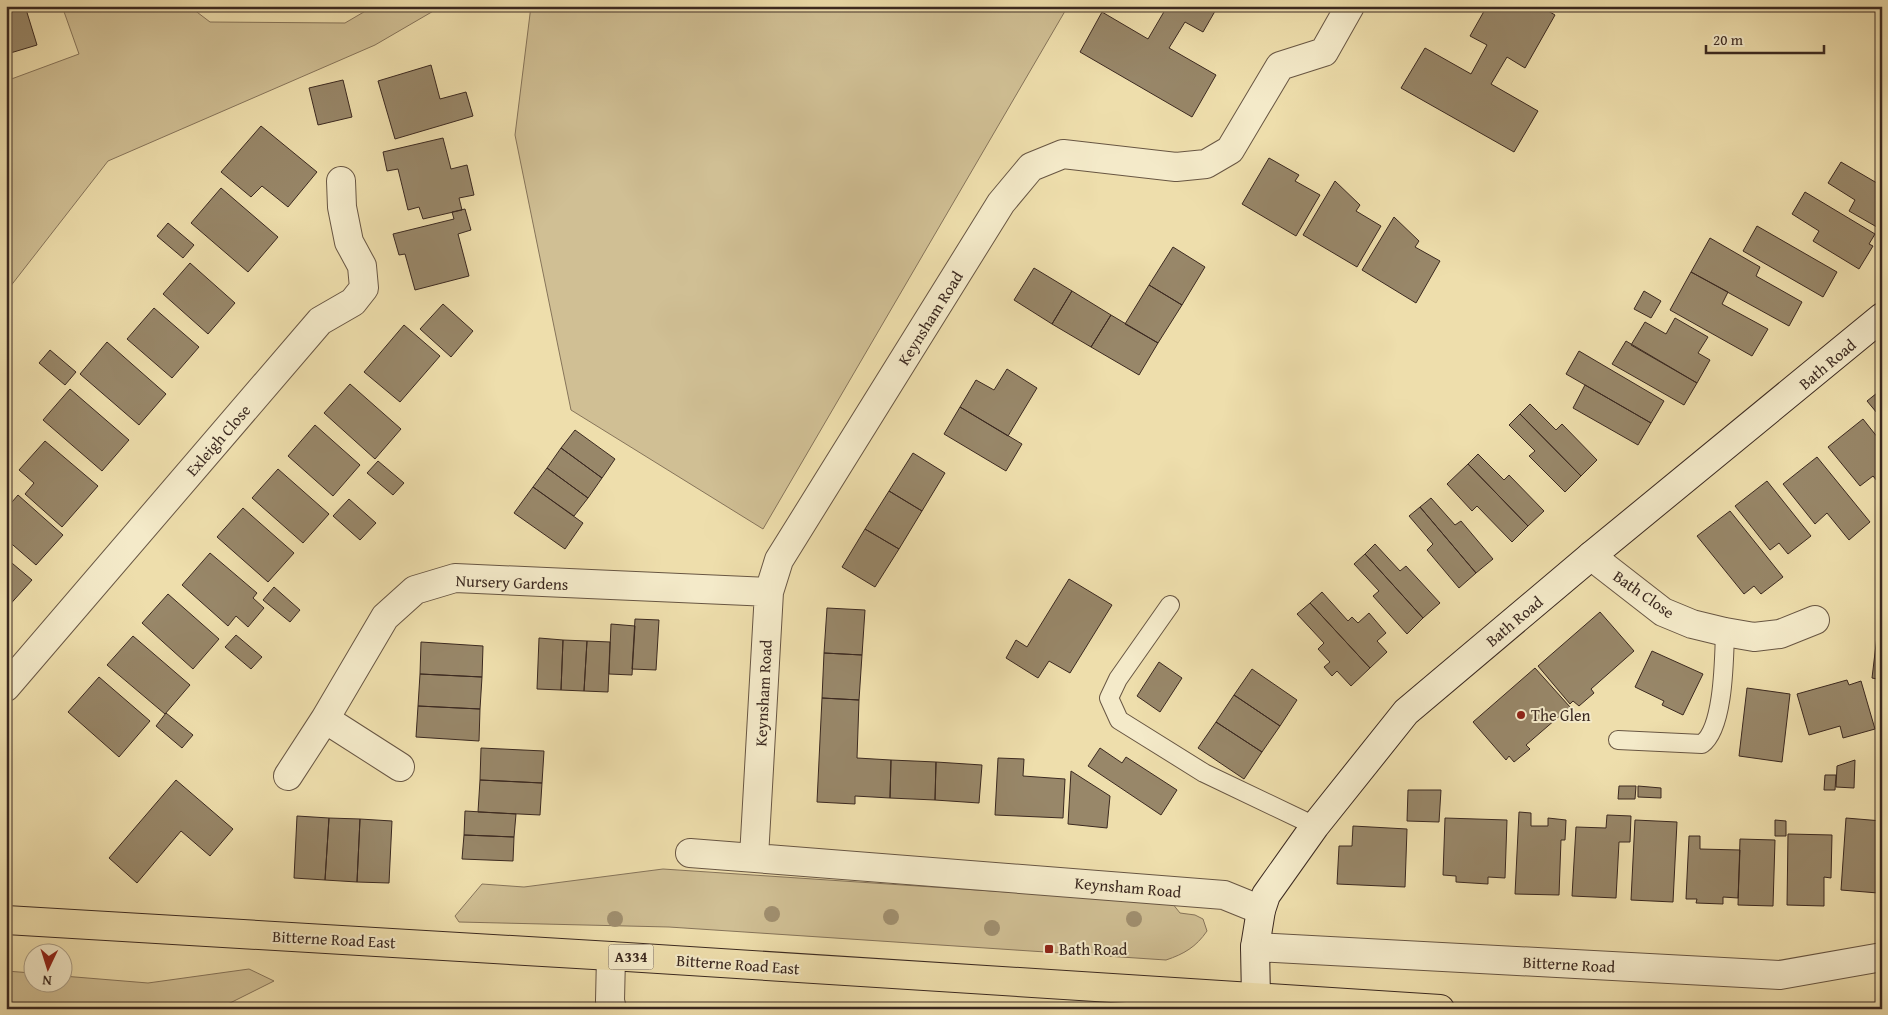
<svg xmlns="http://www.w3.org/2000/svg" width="1888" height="1015" viewBox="0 0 1888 1015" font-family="'Gentium Book Plus',serif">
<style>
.green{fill:#d0bf94;stroke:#86745a}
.building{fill:#988769;stroke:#3b2920}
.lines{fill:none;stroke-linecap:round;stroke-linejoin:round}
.lane-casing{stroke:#685643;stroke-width:20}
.street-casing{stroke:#685643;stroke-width:30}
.secondary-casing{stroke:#3b2920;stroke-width:30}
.primary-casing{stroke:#3b2920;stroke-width:30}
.lane{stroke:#f4eac9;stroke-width:18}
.street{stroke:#f4eac9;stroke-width:28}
.secondary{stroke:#f4eac9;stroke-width:28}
.primary{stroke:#eedeac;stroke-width:28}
.tree{fill:#a08f6f}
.poi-dot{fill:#8f2418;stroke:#f4eac9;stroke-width:2}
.labels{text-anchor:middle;stroke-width:4;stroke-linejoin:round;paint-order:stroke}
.shield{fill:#f4eac9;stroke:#726353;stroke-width:1}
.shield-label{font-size:15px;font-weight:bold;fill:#3b2920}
.street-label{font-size:16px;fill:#3b2920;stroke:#f4eac9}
.poi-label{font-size:16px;fill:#3b2920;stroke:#f4eac9;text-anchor:start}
</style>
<rect width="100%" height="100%" fill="#eedeac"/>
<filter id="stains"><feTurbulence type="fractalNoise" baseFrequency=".004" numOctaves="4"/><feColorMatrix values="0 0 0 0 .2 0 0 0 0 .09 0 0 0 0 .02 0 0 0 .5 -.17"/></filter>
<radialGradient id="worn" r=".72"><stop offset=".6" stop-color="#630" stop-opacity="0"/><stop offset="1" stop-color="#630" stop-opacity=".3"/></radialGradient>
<path class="green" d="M62 6H189L210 22 345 23 374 6H442L375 45 108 161 6 292V81L79 54Z
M531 6H1068L763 529 571 410 515 135Z
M663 869 1172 903 1180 913 1195 915 1203 919 1207 931C1196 947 1184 954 1166 960L669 927 459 922 455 916 482 884 524 887Z
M249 969 274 981 218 1009H6V971L32 973V982H62L63 976 148 983Z"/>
<path class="building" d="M6 6H25L37 45 7 54Z
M1159 6H1218L1203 32 1185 22 1169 48 1216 75 1192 117 1080 52 1102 12 1148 39 1165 10Z
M1487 6H1540L1555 15 1525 68 1507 57 1491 84 1538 111 1514 152 1401 88 1425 48 1471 74 1487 45 1470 36Z
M431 65 440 99 466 92 473 116 395 139 378 81Z
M343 80 352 117 318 125 309 88Z
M261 126 317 172 288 207 262 186 251 197 221 172Z
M443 138 451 169 467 165 474 195 459 198 462 210 423 219 419 207 408 210 398 169 387 171 383 152Z
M1269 158 1299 175 1295 181 1320 195 1296 236 1242 204Z
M1841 162 1882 186V230L1849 211 1855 200 1828 183Z
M1335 181 1360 205 1356 211 1381 226 1357 267 1303 235Z
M221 188 278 237 248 272 191 223Z
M1805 192 1875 234 1869 244 1873 246 1859 269 1813 241 1819 231 1792 214Z
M465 209 471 230 458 234 469 276 415 290 405 254 399 255 393 234 454 219 452 212Z
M1394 217 1419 241 1415 247 1440 261 1416 303 1362 270Z
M168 223 194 245 183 258 157 236Z
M1757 226 1837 272 1823 297 1743 251Z
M1710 238 1760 267 1756 276 1802 302 1789 326 1691 272Z
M1173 247 1205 267 1182 305 1149 285Z
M190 263 235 303 208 334 163 294Z
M1034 268 1072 291 1052 324 1014 300Z
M1691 272 1728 292 1722 304 1768 329 1752 356 1670 310Z
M1149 285 1182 305 1158 343 1125 324Z
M1072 291 1111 315 1091 347 1052 324Z
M1644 291 1661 301 1651 318 1634 309Z
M443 304 473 331 451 357 420 329Z
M154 308 199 347 172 378 127 339Z
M1111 315 1158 343 1139 375 1091 347Z
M1675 318 1708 337 1698 353 1710 360 1697 383 1631 345 1645 322 1666 334Z
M404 325 440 356 400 402 364 372Z
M1626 341 1697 383 1684 405 1612 364Z
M107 342 166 394 139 425 80 374Z
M50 350 76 372 65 385 39 363Z
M1579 351 1664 401 1651 423 1566 374Z
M1007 369 1037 388 1008 436 960 407 976 380 994 390Z
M350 384 401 429 375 459 324 413Z
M1585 385 1651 423 1638 445 1573 408Z
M70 389 129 440 102 471 43 420Z
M1882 389V419L1867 401Z
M1530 404 1556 430 1562 424 1597 460 1581 476 1520 414Z
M960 407 1022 444 1006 471 944 434Z
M1520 414 1581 476 1565 492 1529 456 1535 451 1509 425Z
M1863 419 1882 443V487L1873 476 1860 486 1828 447Z
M315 425 360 465 333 496 288 456Z
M575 430 615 459 602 478 561 448Z
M45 441 98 486 62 527 25 494 34 483 19 470Z
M561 448 602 478 588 498 547 468Z
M913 453 945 473 922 511 889 491Z
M1478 454 1504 480 1509 475 1544 511 1528 526 1468 464Z
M1817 457 1870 522 1849 540 1827 513 1815 524 1783 484Z
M378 461 404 483 393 495 367 473Z
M1468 464 1528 526 1512 542 1477 506 1472 511 1447 484Z
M547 468 588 498 574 516 533 487Z
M278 469 329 514 303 543 252 498Z
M1767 481 1811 536 1788 554 1779 543 1770 550 1735 506Z
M533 487 583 523 565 549 514 513Z
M889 491 922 511 899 549 865 529Z
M18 495 63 535 36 565 6 539V509Z
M1431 498 1455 525 1461 521 1493 559 1476 573 1420 507Z
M349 499 376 523 360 540 333 516Z
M1420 507 1476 573 1459 588 1427 550 1433 544 1409 516Z
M243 508 294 553 268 582 217 537Z
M1730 511 1783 577 1761 594 1754 586 1744 594 1697 536Z
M865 529 899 549 875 587 842 567Z
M1375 544 1400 571 1406 566 1440 603 1423 618 1365 554Z
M210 553 257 593 253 598 264 608 248 627 236 616 228 626 182 585Z
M1365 554 1423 618 1407 634 1373 596 1379 591 1354 564Z
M6 558 32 580 6 609Z
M1069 579 1112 605 1070 673 1049 661 1038 678 1006 658 1016 640 1027 647Z
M274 587 300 610 290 622 263 600Z
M1322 592 1348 621 1352 617 1358 623 1369 613 1386 633 1377 641 1387 652 1370 668 1310 603Z
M168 594 219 639 193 669 142 623Z
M1310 603 1370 668 1351 686 1337 671 1332 676 1324 667 1330 662 1318 649 1324 643 1297 614Z
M827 608 865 610 862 655 824 653Z
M1600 612 1634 651 1591 689 1594 693 1579 706 1573 701 1570 704 1538 666Z
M635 619 659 620 656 670 632 669Z
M611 624 635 626 632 675 609 674Z
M236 635 262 657 251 669 225 647Z
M133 636 190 685 165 714 107 665Z
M1877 636 1882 637V680L1872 678Z
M539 638 563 640 561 690 537 689Z
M563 640 587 641 584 691 561 690Z
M587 641 610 642 608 692 584 691Z
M421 642 483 646 482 677 420 674Z
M1652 651 1703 674 1683 715 1662 705 1664 701 1635 687Z
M824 653 862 655 859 700 822 698Z
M1159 662 1182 678 1160 712 1137 696Z
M1535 668 1570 707 1526 745 1530 749 1514 762 1509 756 1506 760 1473 722Z
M1252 669 1297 700 1280 726 1234 695Z
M420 674 482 677 480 709 418 706Z
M99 677 150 721 119 757 68 712Z
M1847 680 1849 685 1861 681 1875 729 1843 738 1840 726 1809 735 1797 694Z
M1747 688 1790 694 1782 762 1739 756Z
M1234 695 1280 726 1262 752 1216 722Z
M822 698 859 700 857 758 891 760 890 798 855 796V804L817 802Z
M418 706 480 709 479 741 416 737Z
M166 713 193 735 182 748 156 726Z
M1216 722 1262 752 1244 779 1198 748Z
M481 748 544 751 542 783 480 780Z
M1100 748 1122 763 1126 757 1177 790 1161 815 1088 766Z
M998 758 1024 759 1023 776 1065 779 1063 818 995 815Z
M891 760 936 762 935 800 890 798Z
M1855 760 1854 788 1836 787 1837 766Z
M936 762 982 765 979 803 935 800Z
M1071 771 1110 796 1107 828 1068 824Z
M1825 775H1836L1835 790H1824Z
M176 780 233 829 210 856 181 831 137 883 109 858Z
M480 780 542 783 540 815 478 812Z
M1619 786H1636L1635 799H1618Z
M1638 786 1661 788V798L1638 797Z
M1408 790H1441L1439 822 1407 821Z
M465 811 516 814 514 837 464 835Z
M1519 812 1531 813V826H1548V818L1566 820 1565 840H1561L1559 895 1515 894Z
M1607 815 1631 816 1630 842H1619L1616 898 1572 896 1576 827 1606 828Z
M297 816 329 818 325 880 294 878Z
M329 818 360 819 357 882 325 880Z
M1445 818 1507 820 1505 878 1488 877V884L1456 882V876L1443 875Z
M1846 818 1882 821 1878 893 1841 890Z
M360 819 392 821 389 883 357 882Z
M1635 820 1677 822 1673 902 1631 900Z
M1775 820 1786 821V836H1775Z
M1353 826 1407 829 1405 887 1337 884 1339 846H1352Z
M1788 834 1832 835 1831 878 1824 877V906L1787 905Z
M464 835 514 837 513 861 462 859Z
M1689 836H1700V849L1740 850 1738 898 1723 897V904L1696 903 1697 899H1686Z
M1882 837V893H1878Z
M1740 839 1775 840 1773 906 1738 905Z"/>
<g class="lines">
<defs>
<path id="lane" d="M1170 605 1118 679 1109 698 1119 720 1204 773 1315 826
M1618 740 1702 744C1724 728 1724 659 1725 632"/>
<path id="street" d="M1591 556 1663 612 1692 624 1725 632 1754 637 1780 634 1815 620
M6 687 320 321 353 302 364 288 362 266 349 242 342 207 341 181
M325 719 400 767
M288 776 325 719 385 617 415 590 455 578 769 592
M690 853 1224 895 1261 910
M754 857 769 592 779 560 1001 203 1031 167 1063 154 1176 167 1206 164 1230 150 1280 66 1324 52 1350 6
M1255 947 1780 975 1882 957
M611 956 610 1001 612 1009"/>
<path id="secondary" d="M1256 998 1255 947 1261 910 1266 895 1315 826 1406 712 1591 556 1882 317"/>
<path id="primary" d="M6 920 611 956 1440 1009"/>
</defs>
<use href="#lane" class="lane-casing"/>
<use href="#street" class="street-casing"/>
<use href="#secondary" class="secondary-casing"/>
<use href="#primary" class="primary-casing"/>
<use href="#lane" class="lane"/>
<use href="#street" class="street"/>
<use href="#secondary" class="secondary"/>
<use href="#primary" class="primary"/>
</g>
<g class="tree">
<circle cx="772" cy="914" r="8"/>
<circle cx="891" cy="917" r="8"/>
<circle cx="615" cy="919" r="8"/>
<circle cx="1134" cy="919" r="8"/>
<circle cx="992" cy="928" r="8"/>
</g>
<g class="poi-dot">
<circle cx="1521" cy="715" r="5"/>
<rect x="1044" y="944" width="10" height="10" rx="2.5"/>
</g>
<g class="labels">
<rect class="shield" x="608.5" y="944.5" width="45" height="25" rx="4"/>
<g class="shield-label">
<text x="631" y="962">A334</text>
</g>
<g class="street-label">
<text transform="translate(930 318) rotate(-58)" y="6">Keynsham Road</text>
<text transform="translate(1827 364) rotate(-40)" y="6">Bath Road</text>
<text transform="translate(218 440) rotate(-49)" y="6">Exleigh Close</text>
<text transform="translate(512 582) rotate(2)" y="6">Nursery Gardens</text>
<text transform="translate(1644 594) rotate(35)" y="6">Bath Close</text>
<text transform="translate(1514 621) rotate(-40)" y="6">Bath Road</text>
<text transform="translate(763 693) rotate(-87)" y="6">Keynsham Road</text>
<text transform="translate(1128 887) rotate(5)" y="6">Keynsham Road</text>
<text transform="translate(334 939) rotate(3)" y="6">Bitterne Road East</text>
<text transform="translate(738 964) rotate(4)" y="6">Bitterne Road East</text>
<text transform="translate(1569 964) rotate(3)" y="6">Bitterne Road</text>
</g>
<g class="poi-label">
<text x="1531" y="721">The Glen</text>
<text x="1059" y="955">Bath Road</text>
</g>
</g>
<rect width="1888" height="1015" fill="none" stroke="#eedeac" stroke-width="25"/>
<rect x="8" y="8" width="1873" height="1000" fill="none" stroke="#3b2920" stroke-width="2.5"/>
<rect x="12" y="12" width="1863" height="990" fill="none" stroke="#3b2920"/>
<g transform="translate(48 968) rotate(184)"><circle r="24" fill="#f4eac9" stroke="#aa9d85"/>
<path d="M0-4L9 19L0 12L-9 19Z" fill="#8f2418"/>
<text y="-8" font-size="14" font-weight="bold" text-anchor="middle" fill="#3b2920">N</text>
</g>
<path d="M1706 45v8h118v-8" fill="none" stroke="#3b2920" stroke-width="2.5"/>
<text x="1713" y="45" font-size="15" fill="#3b2920" stroke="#f4eac9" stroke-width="4" paint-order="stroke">20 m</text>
<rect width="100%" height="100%" filter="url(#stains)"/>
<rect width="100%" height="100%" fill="url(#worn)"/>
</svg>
